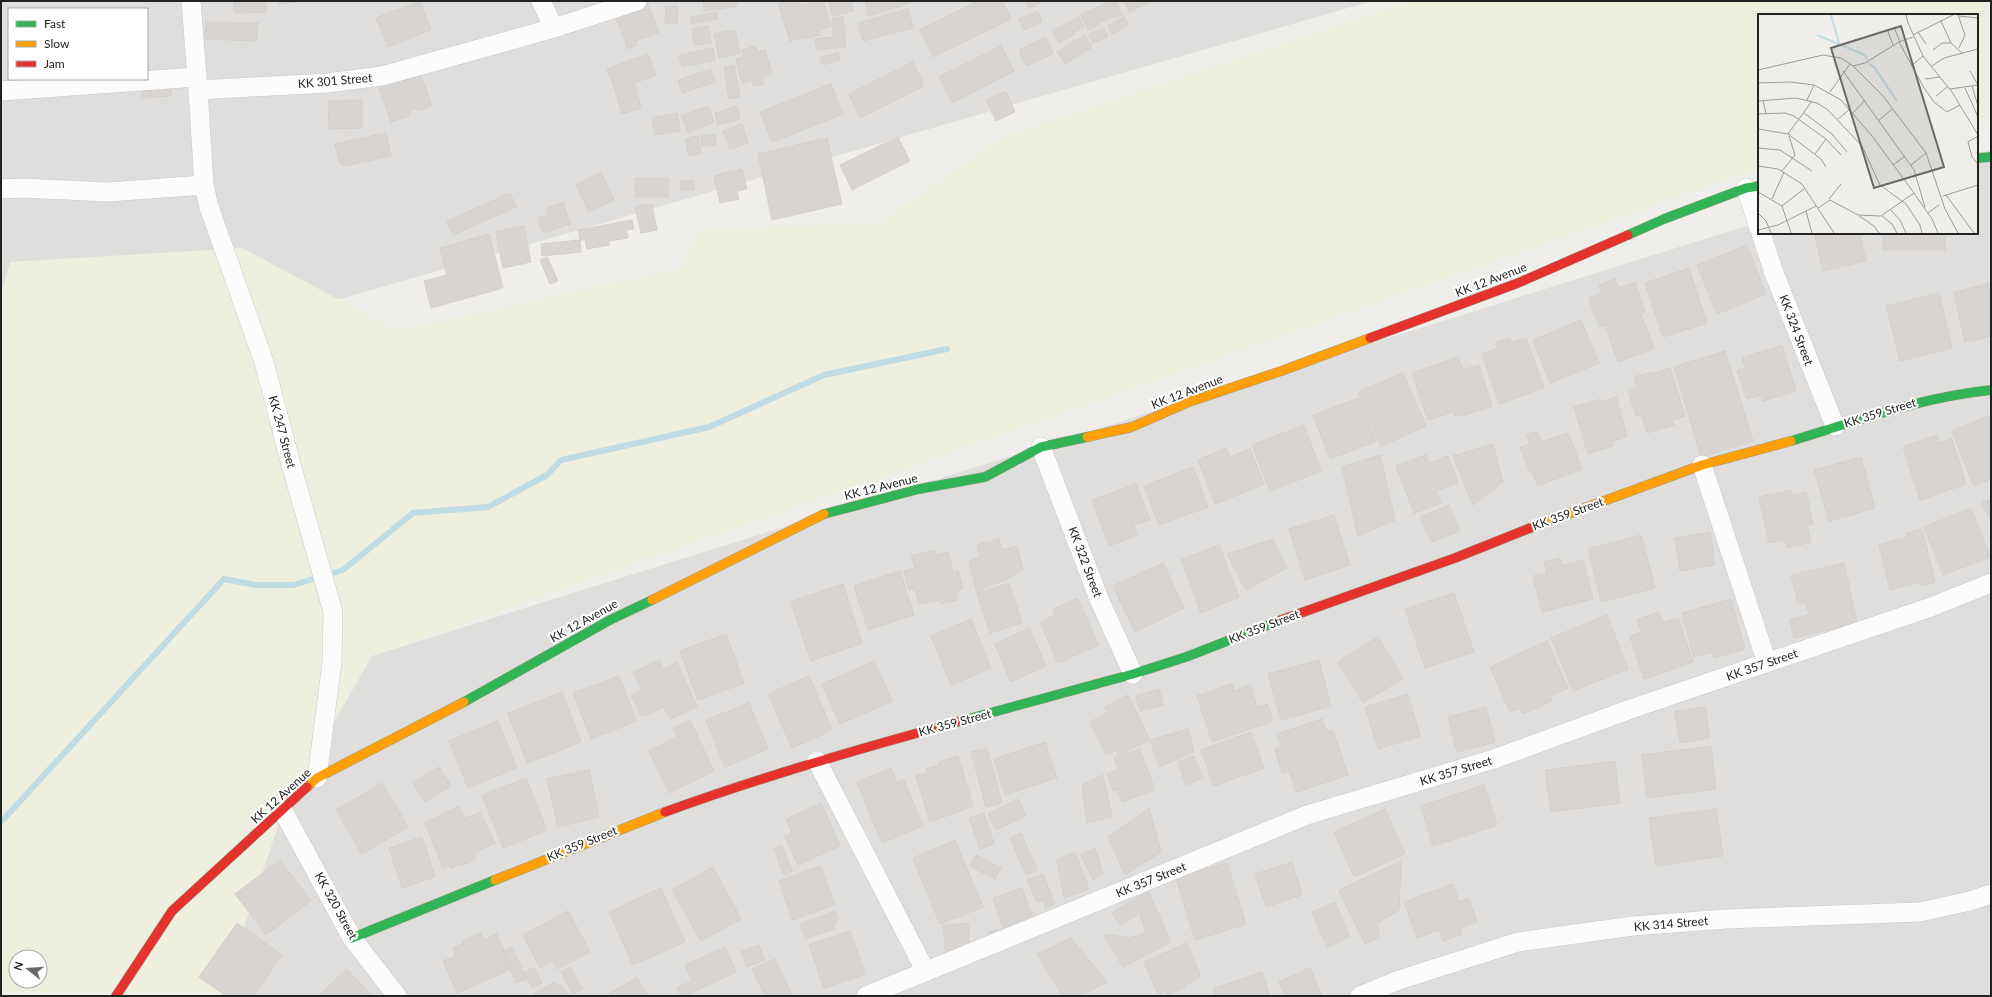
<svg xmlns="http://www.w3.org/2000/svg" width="1992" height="997" viewBox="0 0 1992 997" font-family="Lato,sans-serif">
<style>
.residential{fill:#dfdedc;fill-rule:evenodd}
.farmland{fill:#efefdf;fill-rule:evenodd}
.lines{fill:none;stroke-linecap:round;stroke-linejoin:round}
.stream{stroke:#bfdbe3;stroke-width:6}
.building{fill:#d7d4d2;stroke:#d3d0cc}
.street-casing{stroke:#c9c8c7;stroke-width:20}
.fast-casing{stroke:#999a82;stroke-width:10}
.slow-casing{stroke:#999a82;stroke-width:10}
.jam-casing{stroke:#999a82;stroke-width:10}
.street{stroke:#fdfcfc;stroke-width:19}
.fast{stroke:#30b455;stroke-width:9}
.slow{stroke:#ff9f0a;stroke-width:9}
.jam{stroke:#e5322d;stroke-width:9}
.labels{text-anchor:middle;stroke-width:4;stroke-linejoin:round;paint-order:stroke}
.street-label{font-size:12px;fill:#222;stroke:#fff}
.inset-river{fill:none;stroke:#bfdbe3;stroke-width:2}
.inset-road{fill:none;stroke:#9e9c9b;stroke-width:1}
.view{fill:#6a6968;fill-opacity:0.15;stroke:#6a6968;stroke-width:2}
.inset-edge{fill:none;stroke:#222;stroke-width:2}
</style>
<rect width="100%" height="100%" fill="#f0eeeb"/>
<path class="residential" d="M1 1H1372L1 397ZM9 9H147V79H9Z
M1991 150V996H221L330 669 1759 222V233H1977V154Z"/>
<path class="farmland" d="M1411 1H1991V122L1977 123V15H1759V168L372 656 283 811 221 996H1V294L10 262 242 248 398 331 682 268 697 230 879 223 1006 136ZM16 957H40V981H16Z"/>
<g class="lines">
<path class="stream" d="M1 822 224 579 256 585H293L343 570 413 513 488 507 547 475 561 460 709 427 824 375 947 349"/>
</g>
<path class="building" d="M234 1H265L266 12 235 13Z
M278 1H305L279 4Z
M420 1 431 30 388 47 376 18Z
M703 1H737V6L704 11Z
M787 1H799L801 6 823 1 831 26 820 29V35L804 39 803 37 790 41 778 4Z
M829 1H851L853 11 832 16Z
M865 1H916L869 16Z
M978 1H1002L1011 19 933 57 920 30Z
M1026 1H1043L1029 8Z
M1111 1H1116L1122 15 1114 18V16L1098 23 1099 25 1088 30 1081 15Z
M1124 1H1151L1130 12Z
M647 3 659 32 635 41 637 45 628 49 615 15Z
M666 6H678L677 24 665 23Z
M908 9 913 28 863 41 858 23Z
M1038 11 1042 22 1023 30 1019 19Z
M717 12 718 19 692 24 690 17Z
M843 17 846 47 817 50 815 39 834 37 832 19Z
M1079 17 1084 27 1074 32 1075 34 1059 43 1052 31Z
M1124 17 1129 25 1112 34 1108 26Z
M206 22 258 23 257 41 205 39Z
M708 26 711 43 695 45 692 29Z
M1104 28 1108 36 1093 43 1089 34Z
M735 30 740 53 719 58 714 34Z
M1085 35 1092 47 1065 64 1057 52Z
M1046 37 1053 54 1026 66 1019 50Z
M756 46 757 52 765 50 772 74 762 77 764 84 754 86 752 80 742 83 736 59 744 57 742 50Z
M1001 46 1014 71 952 103 939 77Z
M713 48 715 60 682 67 679 55Z
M838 52 840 60 823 65 820 58Z
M648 54 656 75 615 90 607 69Z
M913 62 924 86 860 118 849 94Z
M734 65 740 97 729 99 724 67Z
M419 69 432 106 421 110 413 108 408 116 391 122 378 85Z
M711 69 715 82 682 93 678 80Z
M170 82 171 96 142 98 141 84Z
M634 84 641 108 622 114 615 90Z
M831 84 843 114 772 142 760 112Z
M1006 91 1015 112 996 121 986 100Z
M362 100V128L329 129 328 101Z
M708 106 714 122 688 132 681 116Z
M737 106 740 119 718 125 715 113Z
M677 113 680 131 655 135 652 118Z
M742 124 748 143 730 149 723 131Z
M386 133 391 156 345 166 339 162 335 144Z
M701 135H715L716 145 702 146Z
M698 136 701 153 689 156 685 139Z
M898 137 910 161 852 190 840 165Z
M827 138 842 204 772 220 758 154Z
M742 169 747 189 737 191 739 199 720 203 714 176Z
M601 172 614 200 589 212 576 185Z
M635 178H668V197H635Z
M680 181H694V190H681Z
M510 193 516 207 453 235 447 221Z
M563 202 570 224 543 233 538 218 549 215 547 208Z
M652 204 657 230 641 233 635 207Z
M632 220 634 229 626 230 628 238 609 241V245L587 249 585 240H580L578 230Z
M524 226 531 262 503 268 496 232Z
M1814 233H1860L1866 261 1823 271Z
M1883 233H1945V250H1883Z
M489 234 503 288 431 308 424 281 447 275 440 248Z
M580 240 581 252 542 256 541 244Z
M1747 245 1766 294 1717 314 1697 265Z
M547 257 558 281 550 284 540 260Z
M1689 268 1707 323 1663 337 1645 283Z
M1615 279 1618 288 1635 282 1645 312 1641 314 1654 349 1618 362 1605 325 1599 327 1589 298 1602 293 1599 285Z
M1991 283V336L1965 342 1954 292Z
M1939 293 1952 348 1900 361 1886 306Z
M1581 320 1599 363 1550 383 1533 340Z
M1510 338 1511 343 1526 338 1544 388 1499 404 1482 354 1497 349 1495 343Z
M1782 345 1796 391 1763 401 1761 395 1747 399 1737 371 1745 368 1742 358Z
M1725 351 1753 441 1701 457 1674 367Z
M1458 357 1463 370 1479 365 1492 406 1463 416 1462 414 1455 417 1453 412 1428 420 1412 373Z
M1670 368 1685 416 1672 420 1674 425 1647 433 1641 414 1636 416 1628 390 1637 387 1634 377 1651 372V374Z
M1403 373 1426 426 1381 446 1358 392Z
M1616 397 1627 436 1611 442 1613 446 1588 454 1574 407 1601 399 1602 402Z
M1359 398 1376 441 1330 459 1313 415Z
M1991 415V479L1974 486 1952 431Z
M1304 425 1321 471 1270 491 1252 445Z
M1537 431 1541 442 1568 433 1582 469 1538 486 1532 472H1530L1520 447 1530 444 1527 435Z
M1937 435 1939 443 1952 439 1966 484 1920 500 1903 447Z
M1493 444 1503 482 1473 505 1453 456Z
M1226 448 1230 457 1250 449 1264 484 1215 504 1198 460Z
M1380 455 1395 520 1358 536 1342 467Z
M1426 455 1429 463 1448 456 1458 483 1436 491 1441 503 1414 513 1396 466Z
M1861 457 1875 508 1829 521 1814 470Z
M1193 467 1208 507 1159 525 1144 486Z
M1136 484 1150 520 1133 525 1137 535 1109 546 1092 500Z
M1791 490 1792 495 1806 492 1813 524 1807 525 1811 542 1787 548 1785 540 1769 543 1759 497Z
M1991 499V521L1982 503Z
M1449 505 1460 531 1431 542 1420 517Z
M1971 508 1990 557 1943 575 1924 527Z
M1334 515 1350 565 1305 580 1289 529Z
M1922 529 1935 582 1922 586 1920 582 1890 590 1879 545 1907 537 1906 533Z
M1710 532 1715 565 1680 571 1675 538Z
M1641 535 1655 588 1601 602 1588 549Z
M999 539 1002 550 1017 546 1023 570 1004 581 989 585 977 594 969 561 980 558 977 545Z
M1273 539 1287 568 1246 590 1227 554Z
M1219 545 1239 597 1201 613 1181 560Z
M934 550 936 555 948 552 953 572 958 570 963 589 955 591 957 600 941 604V600L919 604 915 589 909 590 904 571 915 568 911 556Z
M1560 558 1562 566 1583 560 1593 599 1542 612 1533 576 1547 573 1544 562Z
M1163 563 1184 608 1135 632 1113 586Z
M1844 563 1857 623 1794 638 1790 619 1809 615 1805 602 1798 603 1791 575Z
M900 571 914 615 868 630 854 586Z
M1009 583 1022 623 990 633 977 594Z
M843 584 862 643 811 661 791 602Z
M1454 593 1474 652 1425 668 1405 609Z
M1078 598 1098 645 1058 663 1040 622 1056 615 1053 609Z
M1731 599 1745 649 1714 658 1713 652 1694 657 1682 613Z
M1659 612 1663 623 1678 618 1693 662 1644 679 1630 636 1641 632 1637 620Z
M1607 615 1628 669 1573 691 1551 638Z
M971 619 991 668 951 685 931 636Z
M1029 628 1046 666 1011 682 995 644Z
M726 634 744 683 698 700 680 651Z
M1378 637 1403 678 1363 703 1338 662Z
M1547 641 1568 688 1550 696 1552 701 1523 714 1520 708 1510 712 1490 667Z
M659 660 663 669 677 663 697 707 670 719 664 707 642 717 631 695 642 690 633 672Z
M1319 660 1331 706 1281 720 1268 674Z
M874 661 892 701 840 724 822 684Z
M619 676 636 721 591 739 573 693Z
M809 676 832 730 792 748 768 694Z
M1232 684 1234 691 1250 685 1257 707 1267 704 1273 721 1212 742 1197 696Z
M1159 689 1163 705 1140 711 1136 696Z
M562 692 581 742 527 763 508 713Z
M1408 694 1420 736 1378 749 1365 707Z
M1128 695 1150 740 1118 755 1116 750 1106 755 1090 722 1107 713 1105 707Z
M749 703 768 749 725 767 706 720Z
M1486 707 1495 742 1457 752 1448 717Z
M1705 707 1710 738 1680 743 1675 712Z
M1322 719 1327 732 1333 730 1348 775 1296 792 1289 771 1282 773 1275 749 1281 747 1277 734Z
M690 720 714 771 669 793 649 751 677 737 673 728Z
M498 721 517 768 468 788 449 741Z
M1188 729 1194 752 1159 767 1150 740Z
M1251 732 1264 768 1214 786 1201 750Z
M1045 742 1057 778 1005 795 994 759Z
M1711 746 1716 789 1647 798 1642 755Z
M987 748 1002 803 986 807 971 752Z
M1140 749 1155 790 1122 802 1117 789 1113 791 1107 774 1118 770 1114 758Z
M958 756 973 806 930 822 916 776 928 773 926 769 939 765V762Z
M1194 756 1203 778 1186 785 1178 762Z
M1615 761 1620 803 1551 812 1545 770Z
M439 767 451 786 425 802 413 783Z
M891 768 897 783 904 780 923 826 882 843 857 782Z
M589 770 599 817 558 827 547 779Z
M1103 775 1112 817 1087 823 1082 785Z
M526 778 547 830 503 848 482 795Z
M382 783 408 827 362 854 336 810Z
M1484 785 1497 825 1433 846 1421 806Z
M1018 799 1026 816 996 830 988 814Z
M821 803 840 846 798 865 785 837 792 833 786 819Z
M459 806 465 819 480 812 495 843 474 853 476 859 461 866 460 864 451 868 449 865 443 868 425 823Z
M1149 808 1161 852 1125 875 1108 837Z
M1385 809 1405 854 1354 877 1334 832Z
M1716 809 1723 856 1656 866 1649 818Z
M984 813 994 844 980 849 969 818Z
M1021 833 1037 870 1026 875 1010 838Z
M422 837 435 877 402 888 389 848Z
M955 840 983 907 940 924 913 858Z
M782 845 792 871 784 875 774 848Z
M1095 848 1103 874 1093 880 1081 855Z
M1075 852 1089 889 1064 898 1057 860Z
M976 855 1001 868 995 879 970 866Z
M280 860 311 901 266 935 235 894Z
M1401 861 1399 910 1378 923 1379 937 1365 944 1339 890Z
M1292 862 1302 895 1266 907 1255 874Z
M1227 863 1246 924 1195 940 1176 878Z
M821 866 835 905 792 920 779 881Z
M713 867 741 919 701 941 672 890Z
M1043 874 1055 904 1046 908 1043 900 1037 902 1027 880Z
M1453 884 1459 902 1469 898 1477 922 1460 928 1462 934 1443 941 1439 930 1417 938 1404 902Z
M661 888 685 942 633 965 609 912Z
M1022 888 1036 927 1006 937 993 898Z
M1148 891 1171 942 1123 967 1103 934 1130 938 1146 933 1140 913 1120 925 1112 913Z
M1335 902 1350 937 1327 947 1312 912Z
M568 911 590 952 557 969 553 961 540 968 523 935Z
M835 911 838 920 835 923 834 929 805 939 800 924Z
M237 923 282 955 254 996H226L199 977Z
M968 923 970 953 946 955 943 926Z
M998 929 1003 945 993 948 988 932Z
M850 931 865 974 824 988 809 945Z
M480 933 484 940 497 934 512 969 457 993 443 961 456 956 453 948 463 944 462 941Z
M1071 938 1107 982 1080 996H1063L1037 954Z
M1187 943 1201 977 1185 985 1186 987 1167 995 1165 991 1158 994 1144 962Z
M759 945 765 960 747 967 741 952Z
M512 947 526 979 516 983 502 951Z
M725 947 736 972 685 996H681L677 988 692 981 685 965Z
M775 959 792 996H765L752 969Z
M534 967 542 983 532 988 524 973Z
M570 967 583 989 573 994 561 972Z
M1310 968 1322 996H1285L1279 982Z
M347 969 372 996H318Z
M1262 972 1270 996H1215L1213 989Z
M637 977 648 996H611L609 994Z
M555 982 557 986 560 984 568 996H536L535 993Z"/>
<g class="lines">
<defs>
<path id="street" d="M191 1 198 90 327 83 382 76 554 28 637 1
M541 1 554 28
M198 90 204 185 209 207 264 362 292 468 333 612 332 662 317 778
M1 91 197 77
M1746 188 1759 228
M1 189 22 188 108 192 204 185
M1761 233 1774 273 1835 426
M1041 447 1099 599 1133 674
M1702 465 1767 663
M817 761 926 972
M283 811 352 938 397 996
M866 996 1307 815 1494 759 1628 710 1931 607 1991 583
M1360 996 1399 980 1518 942 1633 926 1726 919 1920 912 1970 901 1991 894"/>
<path id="fast" d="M1977 158 1991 157
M1628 235 1664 219 1746 188 1759 186
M1791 441C1857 421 1922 397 1991 390
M824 514 919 489 985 477 1041 447 1087 437
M464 702 610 620 652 600
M957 722 1133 674 1186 657 1281 620
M352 938 495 880"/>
<path id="slow" d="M1087 437 1132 427 1189 402 1284 370 1370 338
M1530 528 1702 465 1791 441
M652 600 824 514
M307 787 317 778 464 702
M495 880 665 812"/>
<path id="jam" d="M1370 338 1518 283 1628 235
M1281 620 1455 558 1530 528
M665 812C761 777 859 749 957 722
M116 996 172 911 307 787"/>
</defs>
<use href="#street" class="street-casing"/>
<use href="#fast" class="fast-casing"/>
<use href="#slow" class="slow-casing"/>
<use href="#jam" class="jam-casing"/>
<use href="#street" class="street"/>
<use href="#fast" class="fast"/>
<use href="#slow" class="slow"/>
<use href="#jam" class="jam"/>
</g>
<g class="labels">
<g class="street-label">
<text transform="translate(335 81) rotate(-5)" y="4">KK 301 Street</text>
<text transform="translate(1491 280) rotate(-21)" y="4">KK 12 Avenue</text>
<text transform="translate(1796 330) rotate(69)" y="4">KK 324 Street</text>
<text transform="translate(1187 392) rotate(-21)" y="4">KK 12 Avenue</text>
<text transform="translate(1880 413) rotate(-17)" y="4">KK 359 Street</text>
<text transform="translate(282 432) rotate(75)" y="4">KK 247 Street</text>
<text transform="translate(881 487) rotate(-14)" y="4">KK 12 Avenue</text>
<text transform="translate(1568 514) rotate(-20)" y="4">KK 359 Street</text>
<text transform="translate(1085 562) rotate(69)" y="4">KK 322 Street</text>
<text transform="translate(584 621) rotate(-29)" y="4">KK 12 Avenue</text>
<text transform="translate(1264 627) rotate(-21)" y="4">KK 359 Street</text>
<text transform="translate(1762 665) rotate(-19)" y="4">KK 357 Street</text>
<text transform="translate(955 723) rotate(-15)" y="4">KK 359 Street</text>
<text transform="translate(1456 771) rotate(-17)" y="4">KK 357 Street</text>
<text transform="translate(281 796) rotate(-42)" y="4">KK 12 Avenue</text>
<text transform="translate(582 844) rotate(-22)" y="4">KK 359 Street</text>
<text transform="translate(1151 880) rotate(-22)" y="4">KK 357 Street</text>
<text transform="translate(336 906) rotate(61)" y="4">KK 320 Street</text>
<text transform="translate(1671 924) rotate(-5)" y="4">KK 314 Street</text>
</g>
</g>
<g transform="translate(1758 14)">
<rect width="220" height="220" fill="#f0eeeb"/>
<path class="inset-river" d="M73 1 81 29M59 21 107 41 109 46M110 49 116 53 139 87"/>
<path class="inset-road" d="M148 1 150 9 165 42 194 78 220 121M200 1 207 21 201 34M201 2 220 4M183 7 193 29 205 40M136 13 142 28M129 15 135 31M160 18 168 30M155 21 195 1M155 23 141 28 166 74 176 88 189 98 202 91M175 36 184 29H193M95 52 107 49 141 28M153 52 165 42M174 52 186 44 220 35M0 56 65 41 83 44 95 52 125 82 168 139 187 195 200 219M85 57 156 156 167 193M212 57 220 71M167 65 182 63M0 69 32 68 56 71 83 86 114 122 156 179 174 205 180 219M214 72 220 92M207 74 220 103M192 75 220 71M72 78 92 50M178 82 189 73M5 86 8 100M49 86 56 71M0 87 38 84 59 89 70 96 104 132 122 171 148 190 162 211 164 219M46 99 74 120 89 138M95 99 107 86M0 100 27 99 36 102 68 125 83 141M80 105 92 95M120 107 134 95M0 115 30 120 63 145 68 153M30 120 54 87M0 134 22 136 54 157M57 140 68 125M220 150 214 143 210 128 220 122M135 151 147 142M153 151 168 139M0 152 20 155 44 170 76 219M24 157 37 141 31 122M0 178 24 192 33 219M188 181 216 219M185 182 220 171M14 185 26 158M71 185 83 170M24 192 47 174M60 194 72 186 100 201 123 202 156 179M132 195 142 206 148 219M48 197 54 219M0 199 8 207 13 219M170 199 181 191M101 202 116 212 121 219M124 202 134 210 139 219M0 216 20 211 58 192"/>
<path class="view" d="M143 12 186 153 116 174 73 34Z"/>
<rect width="220" height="220" class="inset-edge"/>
</g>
<rect width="1992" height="997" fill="none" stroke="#222222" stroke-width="4"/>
<rect x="8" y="8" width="140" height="72" fill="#ffffff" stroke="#a7a7a7"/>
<rect x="16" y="21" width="20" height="6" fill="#30b455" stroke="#a7a7a7"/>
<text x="44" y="28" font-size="12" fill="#222222">Fast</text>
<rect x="16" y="41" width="20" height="6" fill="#ff9f0a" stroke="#a7a7a7"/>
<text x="44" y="48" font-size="12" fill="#222222">Slow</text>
<rect x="16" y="61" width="20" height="6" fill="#e5322d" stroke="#a7a7a7"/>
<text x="44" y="68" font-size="12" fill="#222222">Jam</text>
<g transform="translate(28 969) rotate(287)"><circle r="19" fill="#ffffff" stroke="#a7a7a7"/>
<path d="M0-3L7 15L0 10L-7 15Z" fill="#6a6968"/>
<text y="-6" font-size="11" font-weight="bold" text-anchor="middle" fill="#222222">N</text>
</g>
</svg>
